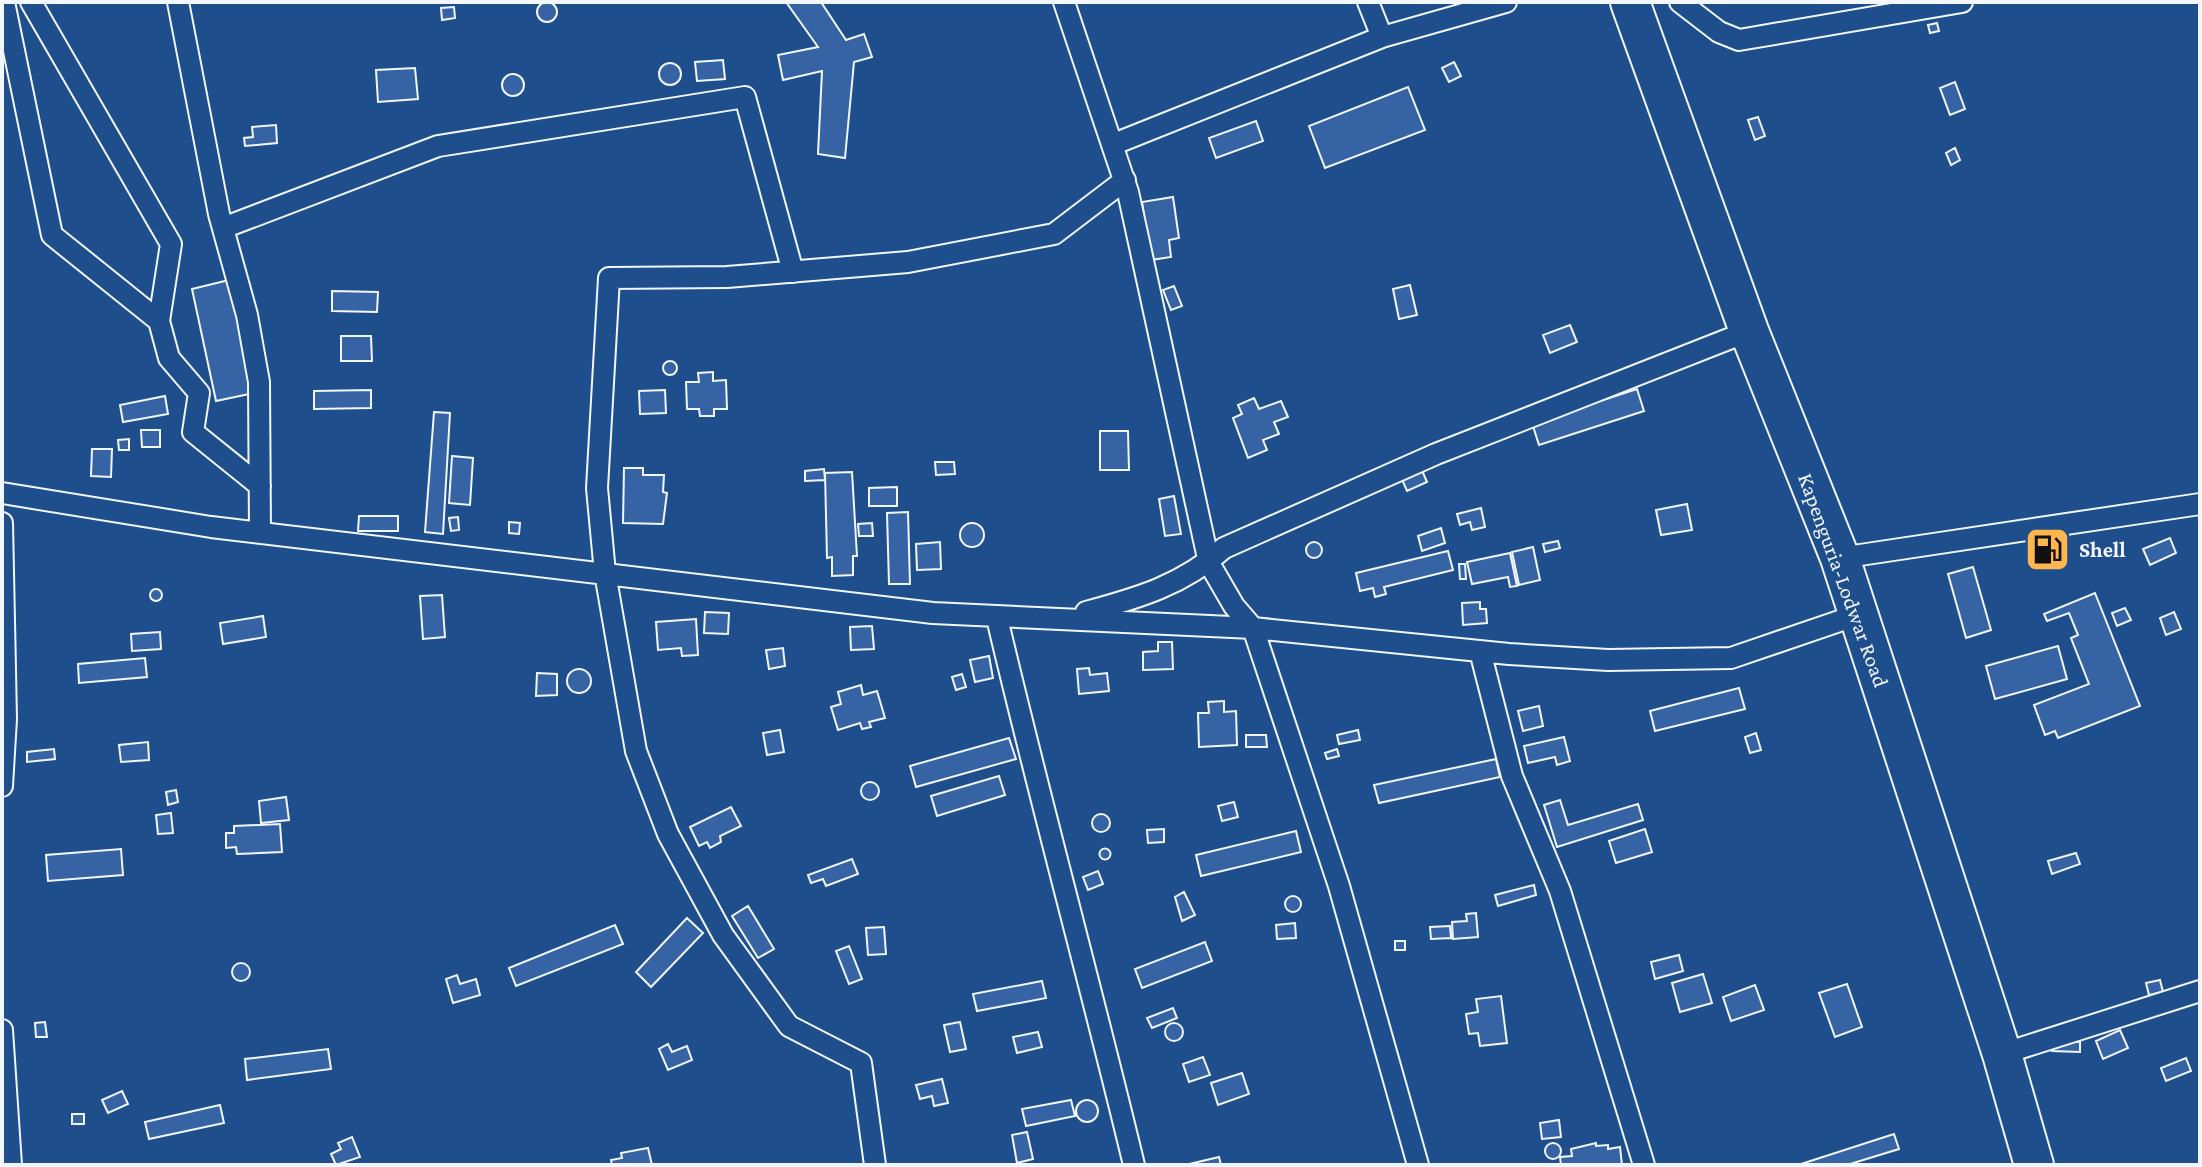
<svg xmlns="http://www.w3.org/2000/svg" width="2202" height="1167" viewBox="0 0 2202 1167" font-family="'Crimson Pro',serif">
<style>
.building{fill:#3563a3;stroke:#f2f6ff;stroke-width:2}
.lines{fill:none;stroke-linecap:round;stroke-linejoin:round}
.street-casing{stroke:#f2f6ff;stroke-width:24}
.highway-casing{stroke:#f2f6ff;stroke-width:42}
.street{stroke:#1f4e8c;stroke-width:20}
.highway{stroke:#1f4e8c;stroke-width:38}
.labels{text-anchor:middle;stroke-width:6;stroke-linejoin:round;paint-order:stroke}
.poi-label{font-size:22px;font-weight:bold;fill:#f2f6ff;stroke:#1f4e8c;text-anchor:start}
.street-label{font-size:22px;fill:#f2f6ff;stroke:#1f4e8c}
</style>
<rect width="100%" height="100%" fill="#1f4e8c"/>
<path class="building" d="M786 2H821L846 40 864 34 872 57 854 62 845 158 818 154 822 71 783 80 778 55 818 47Z
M537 12a10 10 0 1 1 20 0a10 10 0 1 1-20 0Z
M454 7 455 18 442 20 441 8Z
M1937 23 1939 31 1930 33 1928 25Z
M723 60 725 79 697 81 695 62Z
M1454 62 1461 76 1449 82 1442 68Z
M659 74a11 11 0 1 1 22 0a11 11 0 1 1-22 0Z
M415 68 418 99 378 102 376 70Z
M502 85a11 11 0 1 1 22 0a11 11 0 1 1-22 0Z
M1955 82 1965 109 1950 115 1940 88Z
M1408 87 1425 130 1325 168 1309 126Z
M1758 117 1765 136 1755 140 1748 120Z
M1256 121 1263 141 1216 158 1209 138Z
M276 125 277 143 245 146 244 138 253 137 252 127Z
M1955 148 1960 160 1951 165 1946 153Z
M1173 197 1179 238 1169 240 1171 257 1151 260 1142 202Z
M229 280 254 393 216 401 192 289Z
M1410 285 1417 315 1399 319 1393 289Z
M1174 286 1182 306 1171 310 1163 290Z
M332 291 378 292 377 312 332 311Z
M1570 325 1577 342 1550 353 1543 335Z
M341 336H371L372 361H341Z
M663 368a7 7 0 1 1 14 0a7 7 0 1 1-14 0Z
M713 372V381L726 380 727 409H714V416H700L699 409H687L686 382H699L698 373Z
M1637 389 1644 411 1539 445 1532 423Z
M371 390V408L314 409V391Z
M665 390 666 413 640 414 639 391Z
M165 396 168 414 123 422 120 405Z
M1254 398 1259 409 1281 401 1288 417 1274 422 1279 434 1263 440 1267 450 1248 458 1233 418 1242 414 1238 405Z
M434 412 450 413 443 534 425 532Z
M141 430H160V447H142Z
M1100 431H1128L1129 470H1100Z
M129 439V450H119L118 440Z
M92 449H112L111 477 91 476Z
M452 456 473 458 470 505 449 503Z
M935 462H954L955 474 936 475Z
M624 468H643V475H664L663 492 667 493 663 524 623 523Z
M1421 468 1427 482 1407 491 1401 477Z
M824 469 825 480 805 481V471Z
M852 472 857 556H853V575L832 576V557L827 558 825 473Z
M897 487V506H869V488Z
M1174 496 1181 534 1165 536 1159 499Z
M1687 504 1692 530 1661 535 1656 510Z
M1481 508 1485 527 1472 530 1470 522 1460 525 1457 514Z
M908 512 910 584H889L887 513Z
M359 516H398V531H358Z
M458 517 459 530 451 531 449 518Z
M509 522 520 523 519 534 509 533Z
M872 523 873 536H859L858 524Z
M960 535a12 12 0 1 1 24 0a12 12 0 1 1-24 0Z
M1441 528 1445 543 1422 551 1418 536Z
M2170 538 2176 553 2150 565 2143 549Z
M1558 541 1560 548 1545 552 1543 544Z
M1306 550a8 8 0 1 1 16 0a8 8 0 1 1-16 0Z
M940 542 941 569 917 570 916 544Z
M1533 547 1540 580 1519 585 1512 552Z
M1448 551 1453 570 1384 587 1386 594 1375 597 1373 588 1360 591 1356 573Z
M1510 553 1517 586 1510 587 1508 577 1472 584 1467 562Z
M1459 564H1465L1466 579H1460Z
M1973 567 1991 630 1966 638 1948 574Z
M150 595a6 6 0 1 1 12 0a6 6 0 1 1-12 0Z
M2095 593 2140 706 2058 738 2055 731 2045 735 2034 705 2089 684 2071 638 2078 635 2069 613 2047 621 2044 614Z
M442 595 445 637 423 639 420 596Z
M1480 602V609H1486L1487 623 1463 625 1462 603Z
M2125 608 2131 620 2117 626 2112 613Z
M705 612 729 613 728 634 704 633Z
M2174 612 2181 629 2166 635 2160 618Z
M263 616 266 637 223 644 220 623Z
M696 619 698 655 682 656 681 648 658 650 656 622Z
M872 626 874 649 851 650 850 627Z
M160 632 161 649 132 651 131 634Z
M1158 642H1172L1173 669 1143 670V652L1158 651Z
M2058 646 2067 679 1995 699 1986 666Z
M783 648 785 666 769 669 766 650Z
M989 656 993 678 975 682 970 660Z
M145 658 147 677 79 683 78 664Z
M1089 668 1090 675 1107 673 1109 691 1079 694 1077 669Z
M567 681a12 12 0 1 1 24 0a12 12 0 1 1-24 0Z
M537 673 557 674V695L536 696Z
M962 674 966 687 956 690 952 677Z
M861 685 863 695 877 691 885 718 869 722 871 727 862 729 860 723 838 730 831 707 841 704 838 692Z
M1739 688 1745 709 1655 731 1650 711Z
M1224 701V712L1236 711 1237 745 1199 747 1198 713H1209L1208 702Z
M1539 706 1543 726 1523 731 1518 711Z
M780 730 784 752 767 755 763 733Z
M1358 730 1360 740 1339 744 1337 735Z
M1756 733 1761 750 1750 753 1745 737Z
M1246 735H1266L1267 747H1246Z
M1564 737 1570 761 1557 765 1555 757 1528 763 1524 746Z
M1009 738 1016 759 916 787 910 766Z
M148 742 149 760 121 762 119 745Z
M54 749 55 759 27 762V752Z
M1337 749 1339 756 1327 759 1325 753Z
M1496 759 1500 777 1379 803 1374 785Z
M999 776 1005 795 937 816 931 796Z
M861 791a9 9 0 1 1 18 0a9 9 0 1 1-18 0Z
M176 790 178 802 168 805 166 792Z
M286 797 289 820 261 823 259 801Z
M1560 800 1568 825 1638 804 1643 820 1557 847 1544 805Z
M1234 802 1238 817 1222 821 1218 806Z
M731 807 741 826 720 836 721 842 710 848 707 842 699 846 690 827Z
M171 813 173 833 158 834 156 815Z
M1092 823a9 9 0 1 1 18 0a9 9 0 1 1-18 0Z
M280 824 282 852 237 854 236 847 226 848V833H234V826Z
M1164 829V842L1148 843 1147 830Z
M1645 829 1652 852 1616 863 1609 841Z
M1296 831 1301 852 1201 876 1196 855Z
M1099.5 854a5.5 5.5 0 1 1 11 0a5.5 5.5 0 1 1-11 0Z
M121 849 123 875 48 881 46 855Z
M2076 853 2080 864 2052 874 2048 861Z
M852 859 858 874 826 886 823 879 811 883 808 875Z
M1098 871 1103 884 1088 890 1083 877Z
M1534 885 1536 895 1498 906 1495 895Z
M1184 892 1195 915 1182 921 1175 897Z
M1285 904a8 8 0 1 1 16 0a8 8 0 1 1-16 0Z
M748 906 774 949 758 958 732 916Z
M1476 913 1478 937 1453 939 1452 922 1467 921 1466 914Z
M687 918 703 933 651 987 636 972Z
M1295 923 1296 938 1277 939 1276 925Z
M615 925 623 944 516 986 509 968Z
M1450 926 1451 938 1431 939 1430 927Z
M884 927 886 954 868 955 866 928Z
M1395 941H1405V950H1395Z
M1205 942 1212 961 1142 988 1135 969Z
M849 946 862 979 849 984 836 951Z
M1679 955 1683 971 1655 979 1651 962Z
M232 972a9 9 0 1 1 18 0a9 9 0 1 1-18 0Z
M1703 974 1712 1003 1680 1012 1672 983Z
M457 975 460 984 476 979 480 995 453 1003 446 979Z
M2160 980 2163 992 2149 995 2146 983Z
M1042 981 1046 998 977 1011 973 994Z
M1847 984 1862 1027 1835 1037 1819 993Z
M1755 985 1764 1010 1731 1021 1723 997Z
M1501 996 1507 1043 1480 1046 1478 1033 1469 1034 1466 1014 1478 1012 1476 999Z
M1173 1008 1177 1018 1152 1028 1147 1018Z
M45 1022 47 1037H36L35 1023Z
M960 1022 966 1049 950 1052 944 1025Z
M1165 1032a9 9 0 1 1 18 0a9 9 0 1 1-18 0Z
M2120 1030 2128 1048 2103 1059 2096 1041Z
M1038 1032 1042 1047 1017 1053 1013 1037Z
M2053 1041 2080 1042V1052L2052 1051Z
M668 1044 672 1052 687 1046 692 1060 668 1070 659 1049Z
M328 1049 331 1069 247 1080 245 1059Z
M1203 1057 1210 1075 1189 1082 1183 1064Z
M2186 1058 2191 1071 2166 1081 2161 1068Z
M1242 1073 1249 1094 1218 1105 1211 1083Z
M942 1079 948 1103 934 1106 932 1096 920 1099 916 1085Z
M122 1091 128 1104 108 1113 102 1100Z
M1071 1100 1075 1116 1026 1126 1022 1109Z
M1076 1111a11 11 0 1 1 22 0a11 11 0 1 1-22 0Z
M220 1105 224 1123 149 1139 145 1122Z
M72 1114H84V1124H72Z
M1559 1120 1561 1137 1542 1139 1540 1123Z
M1027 1132 1033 1159 1017 1163 1012 1135Z
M1894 1134 1899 1149 1847 1165H1798Z
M352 1137 360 1157 336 1165 331 1154 341 1149 338 1143Z
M1596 1143V1146L1608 1145V1149L1620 1147 1622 1165H1561L1560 1157 1572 1156 1571 1149Z
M1545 1151a8 8 0 1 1 16 0a8 8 0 1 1-16 0Z
M648 1148 652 1165H612L611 1160 622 1158 621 1153Z
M1219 1157 1221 1165H1185Z"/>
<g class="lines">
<defs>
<path id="street" d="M4 2 52 235 159 321
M31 2 171 244 159 321 169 358 199 393 193 432 260 486
M178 2 219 214 247 315 259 382 260 533
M1064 2 1128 192 1209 563 1234 606 1253 628 1339 886 1418 1165
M1368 2 1382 37
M1680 2 1719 32 1739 40 1962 2
M1114 144 1382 37 1506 2
M223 228 438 146 745 97 793 272
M2 493 211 527 933 613 1253 628 1509 654 1608 660 1731 658 1857 615
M2 523 6 719 2 786
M1840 558 2200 504
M1086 612C1138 598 1183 585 1224 548L1436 454 1749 331
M997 618C1040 801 1090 982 1134 1165
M1480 651 1512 776 1560 891 1644 1165
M2 1030 11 1165
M2002 1054 2200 991
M875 1165 861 1063 789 1026 723 935 668 834 636 751 605 573 597 488 609 278 727 277 908 262 1054 234 1125 180"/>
<path id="highway" d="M1630 2 1749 331 1840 558 2002 1054 2034 1165"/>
</defs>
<use href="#street" class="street-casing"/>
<use href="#highway" class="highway-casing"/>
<use href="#street" class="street"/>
<use href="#highway" class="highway"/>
</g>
<defs>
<symbol id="fuel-square" viewBox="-11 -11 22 22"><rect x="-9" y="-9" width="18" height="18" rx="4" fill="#ffb74d" stroke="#1f4e8c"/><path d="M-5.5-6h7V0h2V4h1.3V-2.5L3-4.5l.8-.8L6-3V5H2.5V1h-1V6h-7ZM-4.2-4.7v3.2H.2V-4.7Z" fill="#111"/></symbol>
</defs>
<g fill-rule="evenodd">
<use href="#fuel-square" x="2022" y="524" width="51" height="51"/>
</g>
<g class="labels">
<g class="poi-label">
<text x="2079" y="557">Shell</text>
</g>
<g class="street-label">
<text transform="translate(1844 580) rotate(70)" y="8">Kapenguria-Lodwar Road</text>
</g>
</g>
<rect width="2202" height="1167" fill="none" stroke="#f2f6ff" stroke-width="8"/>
</svg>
